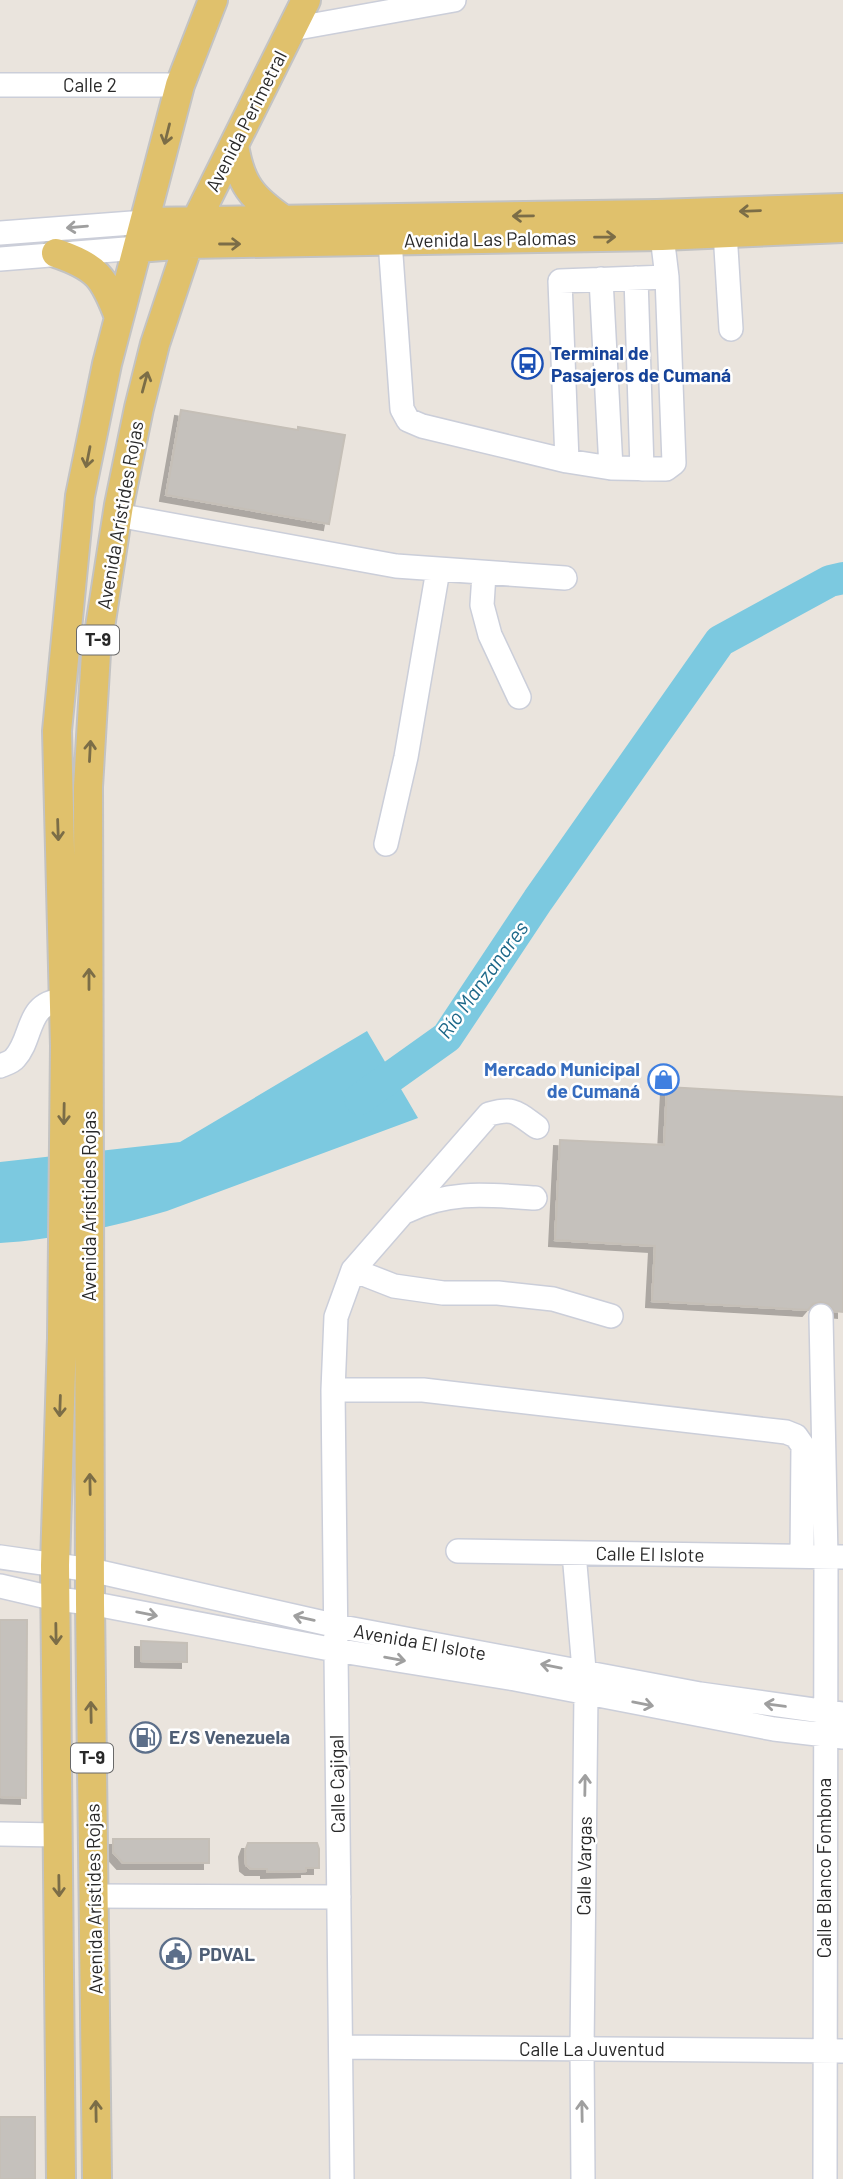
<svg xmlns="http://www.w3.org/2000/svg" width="843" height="2179" viewBox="0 0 843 2179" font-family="Barlow,sans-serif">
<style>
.water{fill:#7cc9e0}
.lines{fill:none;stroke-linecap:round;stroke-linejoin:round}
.river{stroke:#7cc9e0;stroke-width:32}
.building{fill:#c5c1bc;stroke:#c5bfb7;stroke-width:2;filter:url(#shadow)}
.minor-casing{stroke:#cbced9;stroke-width:26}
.major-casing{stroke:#c3c3c3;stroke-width:32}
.minor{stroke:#fff;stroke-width:23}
.major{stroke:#e0c16c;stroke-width:28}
.oneway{stroke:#7b6d47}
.oneway2{stroke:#9f9f9f}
.labels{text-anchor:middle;stroke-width:5;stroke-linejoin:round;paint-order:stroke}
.shield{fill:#fff;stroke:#696969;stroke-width:2}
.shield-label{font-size:18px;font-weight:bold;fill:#292929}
.street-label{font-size:19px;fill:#292929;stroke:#fff}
.transit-label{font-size:19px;font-weight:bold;fill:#164399;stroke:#fff;text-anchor:start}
.shop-label{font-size:19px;font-weight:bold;fill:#366cbe;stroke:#fff;text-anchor:end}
.service-label{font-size:19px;font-weight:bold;fill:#4e5e75;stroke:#fff;text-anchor:start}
.water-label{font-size:21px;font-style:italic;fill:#1d6889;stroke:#fff}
</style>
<defs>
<filter id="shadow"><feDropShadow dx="-6" dy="6" stdDeviation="0" flood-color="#0004"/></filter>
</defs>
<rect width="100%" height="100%" fill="#eae4dd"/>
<path class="water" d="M367 1031 418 1118 167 1211C116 1226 53 1240 0 1243V1162L180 1142Z"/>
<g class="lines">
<path class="river" d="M360 1099 447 1037 538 900 720 641 830 581 843 578"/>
</g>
<path class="building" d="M181 410 298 430V427L345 435 329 524 166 495Z
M667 1087 843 1097V1312L834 1311 828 1304 821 1302 813 1304 808 1310 652 1301 655 1246 555 1240 560 1140 664 1145Z
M0 1620H27L26 1798 0 1797Z
M141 1641 187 1643V1662L141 1661Z
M113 1839H209V1863H123L113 1852Z
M248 1843H317L319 1849V1868H306V1871L267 1872V1869H251L246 1865 245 1851Z
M0 2117H35V2179H0Z"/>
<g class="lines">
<defs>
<path id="minor" d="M292 29 454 0
M0 85H180
M725 232 731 329
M0 233 145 222
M390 241 402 409 408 420 422 426 567 461 611 468 666 469 674 463 667 277 662 236
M0 259 138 248
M636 278 642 469
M601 279 611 468
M567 461 560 281 667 277
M117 515 396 566 565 578
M484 574 482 605 490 635 519 697
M386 844 406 757 438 570
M0 1066C5 1064 12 1062 15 1058 34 1037 25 1003 63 1000
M407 1211C450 1190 488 1195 535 1198
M353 1270 394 1286 443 1293H498L553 1299 611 1316
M821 1316 826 1557 825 2179
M333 1390H423L786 1432 796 1436 803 1446 802 1556
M458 1551 843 1557
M574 1553 586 1693 582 2049 583 2179
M0 1557 91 1570 342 1627 700 1694 843 1714
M0 1586 56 1599 90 1603 335 1650 515 1679 774 1729 843 1737
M0 1834 58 1835
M94 1896 339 1897
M341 2047 843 2051
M342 2179 333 1390 336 1317 353 1270 489 1114C514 1107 516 1112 537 1127"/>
<path id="major" d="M234 145C240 184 252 198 284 220
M145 222 657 214 843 208
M138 248 188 244 662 236 843 228
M56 253C97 267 104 277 119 317
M61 2179 55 1565 62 1338 65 1046 57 731 80 496 107 364 180 85 213 0
M97 2179 90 1603 88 787 96 653 119 505 139 408 155 344 196 221 306 0"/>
</defs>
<use href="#minor" class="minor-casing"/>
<use href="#major" class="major-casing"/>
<use href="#minor" class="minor"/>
<use href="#major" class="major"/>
</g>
<defs><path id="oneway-shaft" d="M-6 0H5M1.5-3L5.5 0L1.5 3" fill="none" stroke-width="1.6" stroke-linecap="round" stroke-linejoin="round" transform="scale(1.75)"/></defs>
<g class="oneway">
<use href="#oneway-shaft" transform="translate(167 134) rotate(104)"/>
<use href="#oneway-shaft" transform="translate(750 211) rotate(178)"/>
<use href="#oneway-shaft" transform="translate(523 216) rotate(179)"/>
<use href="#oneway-shaft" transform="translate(605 237) rotate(-1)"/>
<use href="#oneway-shaft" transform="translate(230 244)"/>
<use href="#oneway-shaft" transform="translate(145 382) rotate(-75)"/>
<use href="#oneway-shaft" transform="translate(88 457) rotate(101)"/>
<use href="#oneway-shaft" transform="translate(90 751) rotate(-87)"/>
<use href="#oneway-shaft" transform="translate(58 830) rotate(88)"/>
<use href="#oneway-shaft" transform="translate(89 979) rotate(-90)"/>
<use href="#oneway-shaft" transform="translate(64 1114) rotate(91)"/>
<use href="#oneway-shaft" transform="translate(60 1406) rotate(92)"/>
<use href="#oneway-shaft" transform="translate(90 1484) rotate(-91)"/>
<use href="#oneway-shaft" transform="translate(56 1634) rotate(89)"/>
<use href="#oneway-shaft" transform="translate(91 1712) rotate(-91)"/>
<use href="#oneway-shaft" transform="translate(59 1886) rotate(89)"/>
<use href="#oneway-shaft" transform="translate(96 2111) rotate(-91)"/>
</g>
<g class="oneway2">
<use href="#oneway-shaft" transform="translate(77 227) rotate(175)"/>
<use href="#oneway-shaft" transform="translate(147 1614) rotate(11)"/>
<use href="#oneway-shaft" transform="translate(304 1618) rotate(-167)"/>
<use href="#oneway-shaft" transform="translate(395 1659) rotate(10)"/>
<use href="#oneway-shaft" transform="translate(551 1666) rotate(-169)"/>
<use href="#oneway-shaft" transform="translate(643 1704) rotate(11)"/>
<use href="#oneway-shaft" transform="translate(775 1705) rotate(-172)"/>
<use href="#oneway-shaft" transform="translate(585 1785) rotate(-89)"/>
<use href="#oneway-shaft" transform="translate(582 2111) rotate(-91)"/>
</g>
<defs>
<symbol id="bus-ring" viewBox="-11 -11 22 22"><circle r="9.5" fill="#fff" stroke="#1a4fb4" stroke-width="1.5"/><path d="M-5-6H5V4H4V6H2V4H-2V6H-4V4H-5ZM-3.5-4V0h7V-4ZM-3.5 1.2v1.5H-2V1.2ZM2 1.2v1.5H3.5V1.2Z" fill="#1a4fb4"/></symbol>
<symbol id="shop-ring" viewBox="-11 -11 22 22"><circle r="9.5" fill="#fff" stroke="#3f7fe0" stroke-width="1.5"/><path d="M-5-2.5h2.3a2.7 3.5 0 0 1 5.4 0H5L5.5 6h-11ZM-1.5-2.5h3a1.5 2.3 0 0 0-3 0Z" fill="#3f7fe0"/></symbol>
<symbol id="fuel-ring" viewBox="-11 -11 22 22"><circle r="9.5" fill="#fff" stroke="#5c6f8a" stroke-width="1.5"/><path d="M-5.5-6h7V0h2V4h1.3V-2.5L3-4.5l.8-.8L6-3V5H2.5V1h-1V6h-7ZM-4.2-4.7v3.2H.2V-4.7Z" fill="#5c6f8a"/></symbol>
<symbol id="civic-ring" viewBox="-11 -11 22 22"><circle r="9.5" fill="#fff" stroke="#5c6f8a" stroke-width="1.5"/><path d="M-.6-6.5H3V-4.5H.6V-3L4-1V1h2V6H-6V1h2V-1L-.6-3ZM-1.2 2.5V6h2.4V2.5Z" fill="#5c6f8a"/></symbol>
</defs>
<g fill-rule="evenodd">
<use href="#bus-ring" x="510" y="346" width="35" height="35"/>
<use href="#shop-ring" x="646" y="1062" width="35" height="35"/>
<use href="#fuel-ring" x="128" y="1720" width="35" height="35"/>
<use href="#civic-ring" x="158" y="1936" width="35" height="35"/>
</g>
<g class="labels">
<g class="shield">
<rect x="77" y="625.5" width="42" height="29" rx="5"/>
<rect x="71" y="1743.5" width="42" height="29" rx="5"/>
</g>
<g class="shield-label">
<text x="98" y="646">T-9</text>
<text x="92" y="1764">T-9</text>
</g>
<g class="street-label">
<text x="90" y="92">Calle 2</text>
<text transform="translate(246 121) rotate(-63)" y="7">Avenida Perimetral</text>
<text transform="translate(490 239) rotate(-1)" y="7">Avenida Las Palomas</text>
<text transform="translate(120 515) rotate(-80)" y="7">Avenida Arístides Rojas</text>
<text transform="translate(89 1206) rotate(-90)" y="7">Avenida Arístides Rojas</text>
<text transform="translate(650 1554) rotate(1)" y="7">Calle El Islote</text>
<text transform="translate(420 1642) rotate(10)" y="7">Avenida El Islote</text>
<text transform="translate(337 1784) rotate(-91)" y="7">Calle Cajigal</text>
<text transform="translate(584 1866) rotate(-89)" y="7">Calle Vargas</text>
<text transform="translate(824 1868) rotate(-90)" y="7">Calle Blanco Fombona</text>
<text transform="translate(94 1899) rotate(-91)" y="7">Avenida Arístides Rojas</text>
<text x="592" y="2056">Calle La Juventud</text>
</g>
<g class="transit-label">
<text x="551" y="360">Terminal de<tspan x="551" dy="22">Pasajeros de Cumaná</tspan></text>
</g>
<g class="shop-label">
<text x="640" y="1076">Mercado Municipal<tspan x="640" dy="22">de Cumaná</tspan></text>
</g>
<g class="service-label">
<text x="169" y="1744">E/S Venezuela</text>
<text x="199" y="1961">PDVAL</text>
</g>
<g class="water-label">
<text transform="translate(483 980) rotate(-54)" y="7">Río Manzanares</text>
</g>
</g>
</svg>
